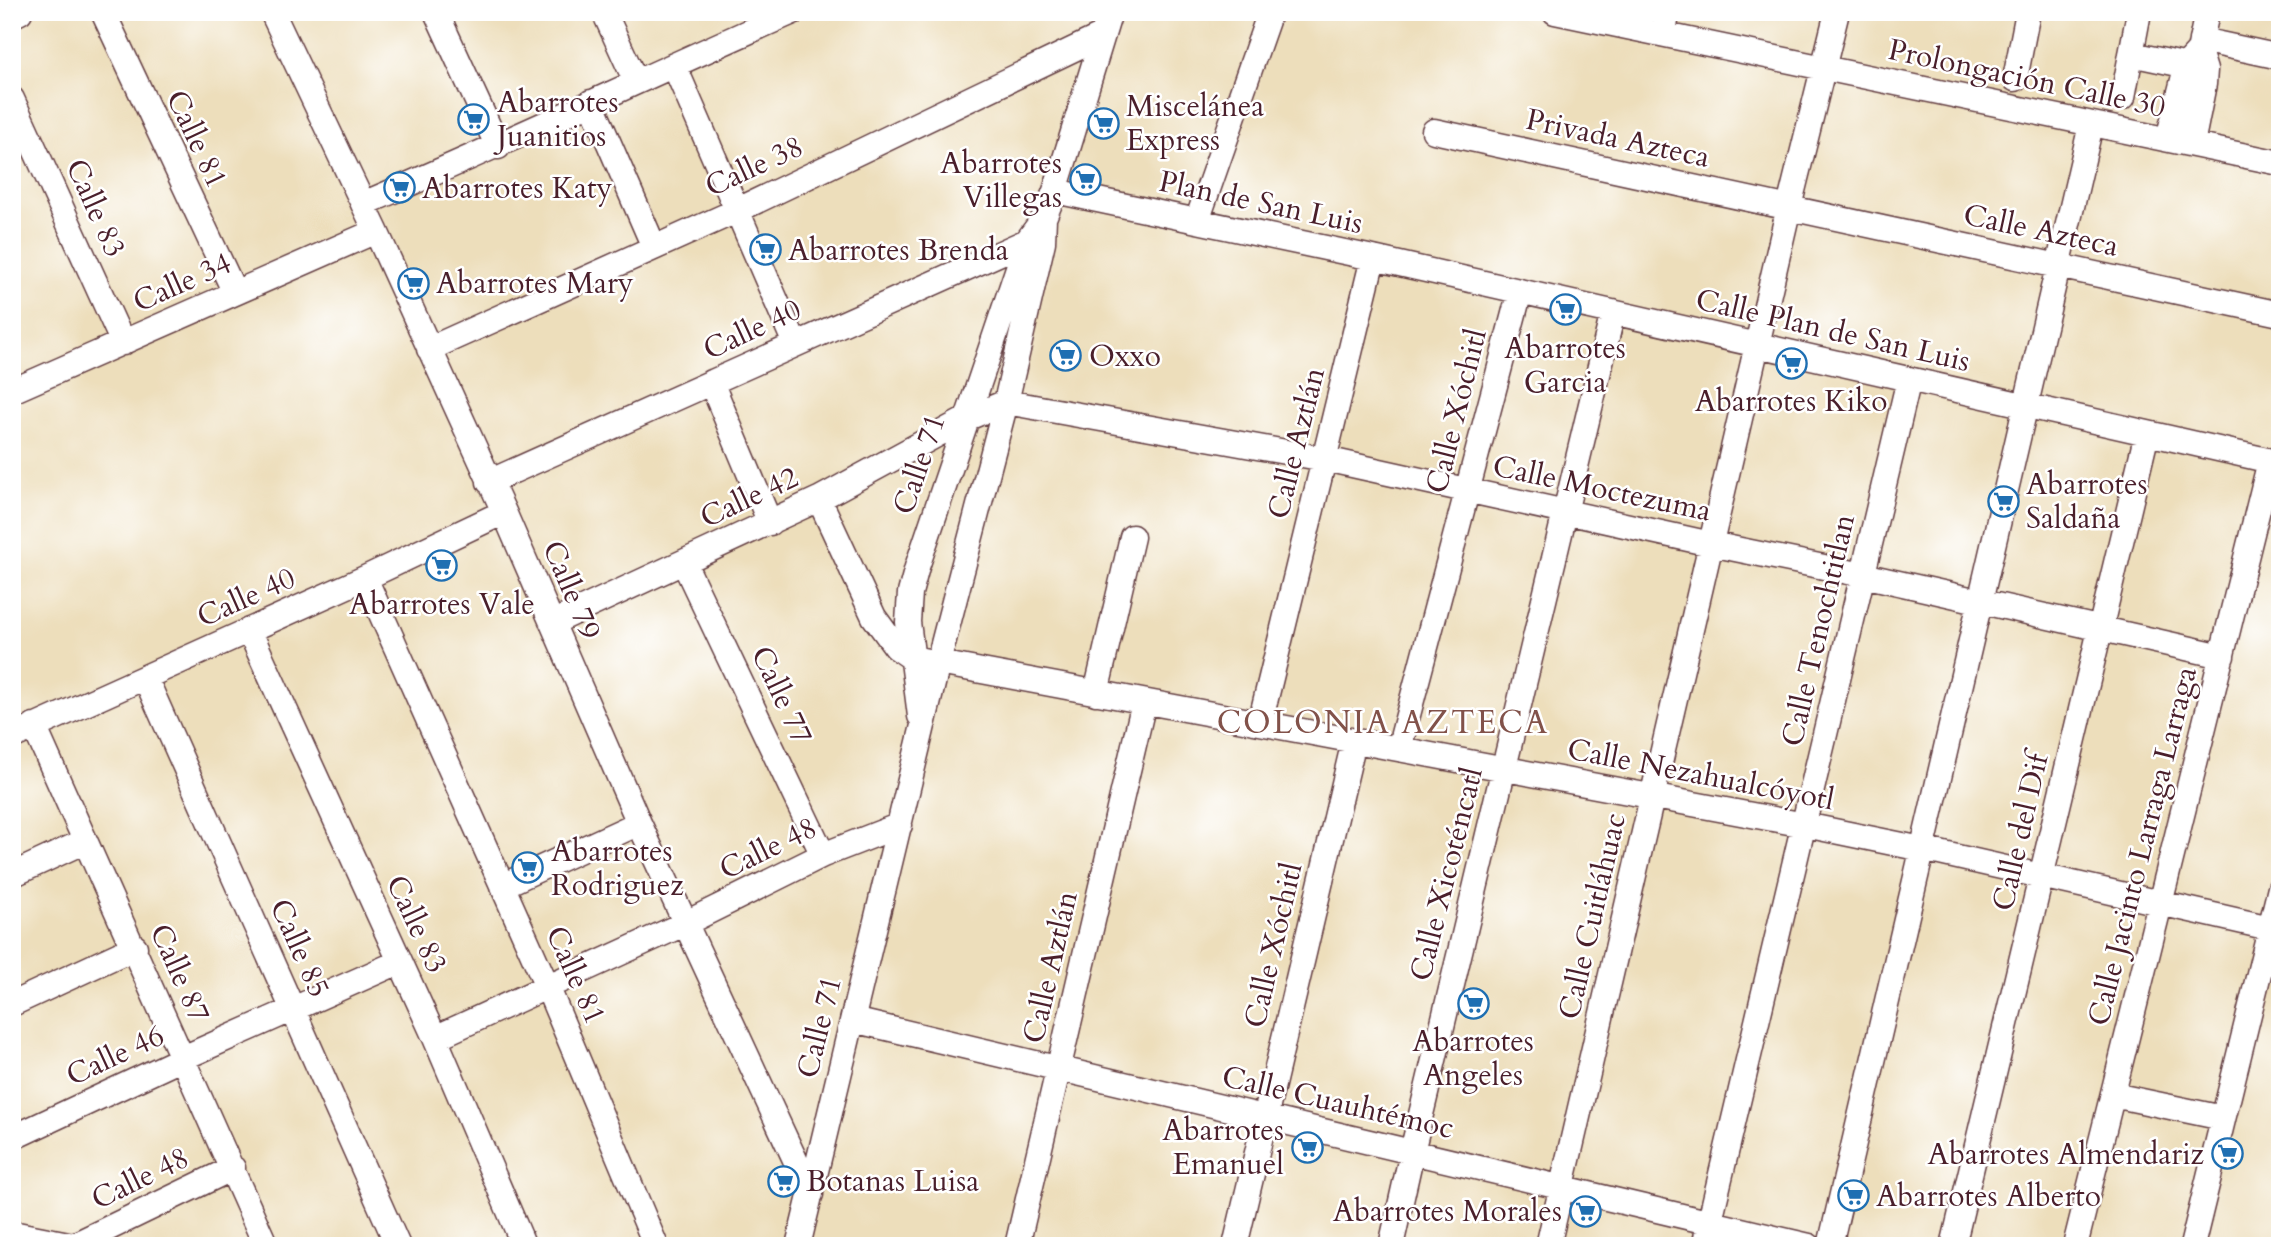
<svg xmlns="http://www.w3.org/2000/svg" width="2292" height="1258" viewBox="0 0 2292 1258" font-family="Cardo,serif">
<style>
.lines{fill:none;stroke-linecap:round;stroke-linejoin:round}
.minor-casing{stroke:#623c41;stroke-width:27}
.minor{stroke:#fff;stroke-width:24}
.labels{text-anchor:middle;stroke-width:5;stroke-linejoin:round;paint-order:stroke}
.street-label{font-size:30px;fill:#4a1f2b;stroke:#fff}
.poi-label{font-size:30px;fill:#4a1f2b;stroke:#fff;text-anchor:start}
.neighbourhood-label{font-size:32px;letter-spacing:2px;fill:#82524a;stroke:#fff}
</style>
<rect width="100%" height="100%" fill="#fff"/>
<filter id="ink" filterUnits="userSpaceOnUse"><feTurbulence type="fractalNoise" baseFrequency=".0143" numOctaves="2"/><feDisplacementMap in="SourceGraphic" scale="14" xChannelSelector="R" yChannelSelector="G"/><feConvolveMatrix kernelMatrix="1 2 1 2 8 2 1 2 1" color-interpolation-filters="sRGB"/></filter>
<filter id="wash" filterUnits="userSpaceOnUse"><feTurbulence type="fractalNoise" baseFrequency=".00686" numOctaves="4" result="noise"/><feDisplacementMap in="SourceGraphic" scale="28" xChannelSelector="R" yChannelSelector="G"/><feGaussianBlur stdDeviation="1.57" result="paint"/><feColorMatrix in="noise" values="0 0 0 0 0 0 0 0 0 0 0 0 0 0 0 0 0 1.4 0 .05"/><feComposite in="paint" operator="in"/></filter>
<g filter="url(#wash)">
<rect width="100%" height="100%" fill="#eddebb"/>
</g>
<g filter="url(#ink)">
<g class="lines">
<defs>
<path id="minor" d="M103 12 235 293
M272 12 376 231 504 512 639 823 811 1194
M436 12 498 147
M604 12 636 82
M1555 12 2280 163
M12 16 20 12
M1663 34 1668 12
M2201 40 2280 57
M2131 54 2202 69
M674 65 795 344
M2015 79 2028 12
M2123 97 2139 12
M12 99 123 343
M591 102 654 247
M1434 131 2280 314
M2168 139 2187 64 2199 51
M2192 144 2204 84 2205 70 2199 51 2207 12
M1055 191 1373 258 2280 463
M363 204C507 143 649 75 793 12
M1197 221 1270 12
M429 349 736 211 1103 35
M711 382 770 523
M12 391 376 231
M489 482 1027 241H1035
M819 499 874 617 896 647 912 658 1805 825 1922 849 2270 928
M684 563 823 855
M365 578 547 986 656 1246
M552 623 819 499 968 418 1006 402 1325 459 1711 544 1863 575 2222 656
M249 630 435 1038 524 1246
M145 677 398 1246
M1096 693 1132 537
M920 716 908 622 910 593 917 567 1027 241 1044 218 1055 191 1110 12
M1260 723 1373 258
M34 726 266 1246
M12 737 365 578 504 512
M1399 749 1520 291
M12 875 85 841
M502 886 639 823
M12 1004 135 947
M853 1020 1809 1246
M435 1038 686 923 823 855 900 825
M2113 1095 2223 1118
M12 1138 183 1058 399 962
M12 1233 79 1246
M74 1245 233 1168
M798 1246 938 663 1006 402 1043 242 1044 218
M1017 1246 1144 702
M1235 1246 1354 741
M1391 1246 1412 1152 1613 312
M1548 1246 1789 207 1837 12
M1704 1246 1909 379
M1830 1246 2091 125
M1953 1246 2147 433
M2075 1246 2270 461
M2192 1246 2280 888"/>
</defs>
<use href="#minor" class="minor-casing"/>
<use href="#minor" class="minor"/>
</g>
</g>
<defs>
<symbol id="supermarket-ring" viewBox="-11 -11 22 22"><circle r="9.5" fill="#fff" stroke="#1f6fb2" stroke-width="1.5"/><path d="M-6-5.5h2.5l.6 2H6L4.5 2H-2.5L-4.4-4H-6ZM-1.5 3.2a1.3 1.3 0 1 0 .1 0ZM3 3.2a1.3 1.3 0 1 0 .1 0Z" fill="#1f6fb2"/></symbol>
</defs>
<g fill-rule="evenodd">
<use href="#supermarket-ring" x="456" y="102" width="35" height="35"/>
<use href="#supermarket-ring" x="1086" y="106" width="35" height="35"/>
<use href="#supermarket-ring" x="1068" y="162" width="35" height="35"/>
<use href="#supermarket-ring" x="382" y="170" width="35" height="35"/>
<use href="#supermarket-ring" x="748" y="232" width="35" height="35"/>
<use href="#supermarket-ring" x="396" y="266" width="35" height="35"/>
<use href="#supermarket-ring" x="1548" y="292" width="35" height="35"/>
<use href="#supermarket-ring" x="1048" y="338" width="35" height="35"/>
<use href="#supermarket-ring" x="1774" y="346" width="35" height="35"/>
<use href="#supermarket-ring" x="1986" y="484" width="35" height="35"/>
<use href="#supermarket-ring" x="424" y="548" width="35" height="35"/>
<use href="#supermarket-ring" x="510" y="850" width="35" height="35"/>
<use href="#supermarket-ring" x="1456" y="986" width="35" height="35"/>
<use href="#supermarket-ring" x="1290" y="1130" width="35" height="35"/>
<use href="#supermarket-ring" x="2210" y="1136" width="35" height="35"/>
<use href="#supermarket-ring" x="766" y="1164" width="35" height="35"/>
<use href="#supermarket-ring" x="1836" y="1178" width="35" height="35"/>
<use href="#supermarket-ring" x="1568" y="1194" width="35" height="35"/>
</g>
<g class="labels">
<g class="street-label">
<text transform="translate(2027 78) rotate(12)" y="10">Prolongación Calle 30</text>
<text transform="translate(1618 138) rotate(12)" y="10">Privada Azteca</text>
<text transform="translate(197 139) rotate(65)" y="10">Calle 81</text>
<text transform="translate(754 166) rotate(-25)" y="10">Calle 38</text>
<text transform="translate(1261 202) rotate(12)" y="10">Plan de San Luis</text>
<text transform="translate(96 208) rotate(66)" y="10">Calle 83</text>
<text transform="translate(2041 230) rotate(12)" y="10">Calle Azteca</text>
<text transform="translate(182 282) rotate(-24)" y="10">Calle 34</text>
<text transform="translate(752 329) rotate(-25)" y="10">Calle 40</text>
<text transform="translate(1833 330) rotate(13)" y="10">Calle Plan de San Luis</text>
<text transform="translate(1456 411) rotate(-76)" y="10">Calle Xóchitl</text>
<text transform="translate(1296 443) rotate(-76)" y="10">Calle Aztlán</text>
<text transform="translate(919 464) rotate(-71)" y="10">Calle 71</text>
<text transform="translate(1602 488) rotate(12)" y="10">Calle Moctezuma</text>
<text transform="translate(749 497) rotate(-25)" y="10">Calle 42</text>
<text transform="translate(572 590) rotate(67)" y="10">Calle 79</text>
<text transform="translate(246 597) rotate(-24)" y="10">Calle 40</text>
<text transform="translate(1818 630) rotate(-77)" y="10">Calle Tenochtitlan</text>
<text transform="translate(782 695) rotate(65)" y="10">Calle 77</text>
<text transform="translate(1701 774) rotate(11)" y="10">Calle Nezahualcóyotl</text>
<text transform="translate(2020 832) rotate(-77)" y="10">Calle del Dif</text>
<text transform="translate(2142 846) rotate(-76)" y="10">Calle Jacinto Larraga Larraga</text>
<text transform="translate(768 848) rotate(-26)" y="10">Calle 48</text>
<text transform="translate(1446 874) rotate(-76)" y="10">Calle Xicoténcatl</text>
<text transform="translate(1592 916) rotate(-77)" y="10">Calle Cuitláhuac</text>
<text transform="translate(417 924) rotate(65)" y="10">Calle 83</text>
<text transform="translate(1273 945) rotate(-77)" y="10">Calle Xóchitl</text>
<text transform="translate(300 948) rotate(66)" y="10">Calle 85</text>
<text transform="translate(1050 967) rotate(-77)" y="10">Calle Aztlán</text>
<text transform="translate(180 973) rotate(66)" y="10">Calle 87</text>
<text transform="translate(576 975) rotate(66)" y="10">Calle 81</text>
<text transform="translate(819 1027) rotate(-76)" y="10">Calle 71</text>
<text transform="translate(115 1055) rotate(-25)" y="10">Calle 46</text>
<text transform="translate(1338 1102) rotate(13)" y="10">Calle Cuauhtémoc</text>
<text transform="translate(140 1178) rotate(-26)" y="10">Calle 48</text>
</g>
<g class="poi-label">
<text x="497" y="112">Abarrotes<tspan x="497" dy="34">Juanitios</tspan></text>
<text x="1126" y="116">Miscelánea<tspan x="1126" dy="34">Express</tspan></text>
<text x="1062" y="173" text-anchor="end">Abarrotes<tspan x="1062" dy="34">Villegas</tspan></text>
<text x="422" y="198">Abarrotes Katy</text>
<text x="788" y="260">Abarrotes Brenda</text>
<text x="436" y="293">Abarrotes Mary</text>
<text x="1565" y="358" text-anchor="middle">Abarrotes<tspan x="1565" dy="34">Garcia</tspan></text>
<text x="1089" y="366">Oxxo</text>
<text x="1791" y="411" text-anchor="middle">Abarrotes Kiko</text>
<text x="2026" y="494">Abarrotes<tspan x="2026" dy="34">Saldaña</tspan></text>
<text x="442" y="614" text-anchor="middle">Abarrotes Vale</text>
<text x="551" y="861">Abarrotes<tspan x="551" dy="34">Rodriguez</tspan></text>
<text x="1473" y="1051" text-anchor="middle">Abarrotes<tspan x="1473" dy="34">Angeles</tspan></text>
<text x="1284" y="1140" text-anchor="end">Abarrotes<tspan x="1284" dy="34">Emanuel</tspan></text>
<text x="2204" y="1164" text-anchor="end">Abarrotes Almendariz</text>
<text x="806" y="1191">Botanas Luisa</text>
<text x="1876" y="1206">Abarrotes Alberto</text>
<text x="1562" y="1221" text-anchor="end">Abarrotes Morales</text>
</g>
<g class="neighbourhood-label">
<text x="1383" y="733">COLONIA AZTECA</text>
</g>
</g>
<rect width="2292" height="1258" fill="none" stroke="#fff" stroke-width="42"/>
</svg>
